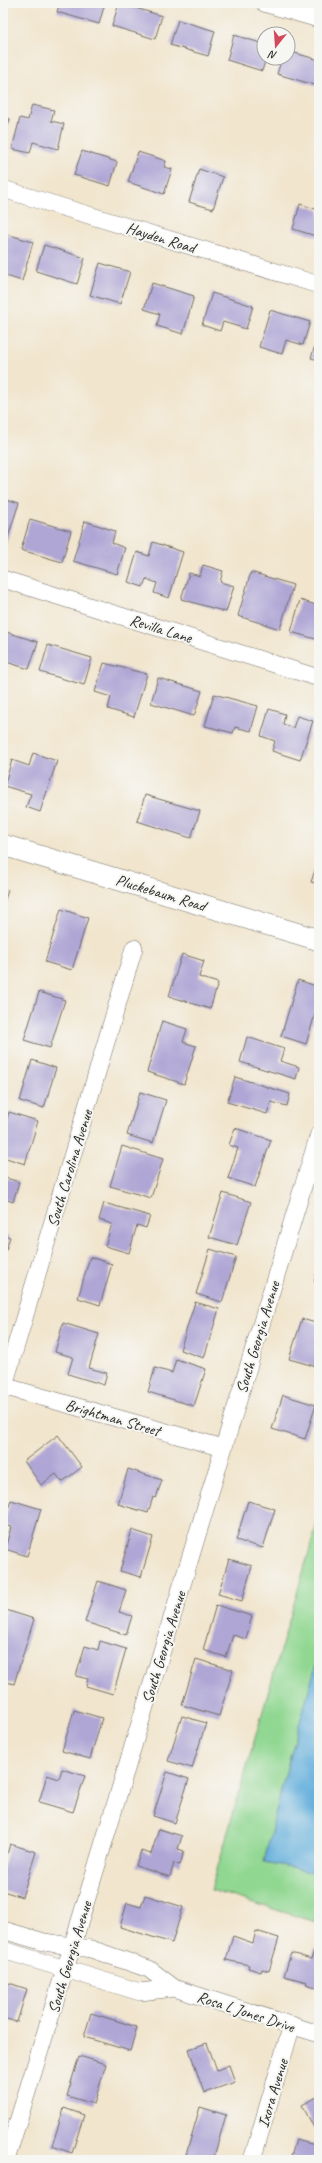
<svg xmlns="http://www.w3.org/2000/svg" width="322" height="2163" viewBox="0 0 322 2163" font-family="Caveat,sans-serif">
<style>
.green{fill:#90d791;stroke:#5e815e}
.water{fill:#64afdc;stroke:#486d84}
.building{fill:#afa6d5}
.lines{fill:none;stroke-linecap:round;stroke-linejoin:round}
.minor-casing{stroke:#706c64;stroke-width:18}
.tertiary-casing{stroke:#706c64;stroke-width:22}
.minor{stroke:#fff;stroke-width:17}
.tertiary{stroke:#fff;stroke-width:21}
.labels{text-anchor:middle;stroke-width:4;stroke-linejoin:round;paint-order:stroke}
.street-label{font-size:16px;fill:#2b2b2b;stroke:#f6f6f2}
</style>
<rect width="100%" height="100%" fill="#f6f6f2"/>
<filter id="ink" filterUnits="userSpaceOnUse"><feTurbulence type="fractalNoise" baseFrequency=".025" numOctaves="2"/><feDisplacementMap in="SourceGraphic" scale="8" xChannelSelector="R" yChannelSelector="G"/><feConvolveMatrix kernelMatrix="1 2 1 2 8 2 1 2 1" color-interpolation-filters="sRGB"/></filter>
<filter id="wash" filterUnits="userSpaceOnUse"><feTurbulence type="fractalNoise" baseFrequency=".012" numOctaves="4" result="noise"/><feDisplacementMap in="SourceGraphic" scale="16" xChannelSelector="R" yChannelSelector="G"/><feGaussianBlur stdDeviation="0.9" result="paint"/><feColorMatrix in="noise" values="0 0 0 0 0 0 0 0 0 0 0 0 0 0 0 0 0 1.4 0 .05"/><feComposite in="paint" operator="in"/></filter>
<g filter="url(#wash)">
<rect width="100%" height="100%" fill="#f1e5cd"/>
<path class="green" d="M319 1517V1654L281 1790 264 1862 291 1867 319 1875V1923L211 1890Z"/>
<path class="water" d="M319 1654V1875L291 1867 264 1862 281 1790Z"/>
<g id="blocks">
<path class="building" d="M60 3H105L99 24 57 12Z
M119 3 162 16 155 39 112 26Z
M178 20 215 31 208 56 170 45Z
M234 35 264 44V58H266L262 71 227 60Z
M288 51 319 60 318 86 277 74 282 58H288Z
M32 105 54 110 51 121 64 124 58 149 33 142 30 153 12 149 20 118 28 120Z
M3 117 10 119 3 140Z
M82 151 117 162 110 186 74 175Z
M138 152 166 161 164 167 172 169 164 194 128 182Z
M199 169 223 177 213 209 189 202Z
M300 204 319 210V237L293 229Z
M3 233 33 242 22 281 3 275Z
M44 245 85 258 77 284 36 271Z
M100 263 130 272 120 304 90 295Z
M152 283 194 296 183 334 157 326 160 314 144 309Z
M212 293 253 306 246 329 223 322 220 331 202 325Z
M270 310 310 322 303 345 286 340 282 354 259 347Z
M319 333V360L311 358Z
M3 498 19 503 5 546H3Z
M30 519 71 531 62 562 21 550Z
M85 521 115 531 112 543 125 548 117 574 73 561Z
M153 542 183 552 169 598 154 593 157 583 146 579 143 587 128 582 137 552 149 556Z
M203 565 223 571 220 582 234 586 226 612 181 599 189 573 200 576Z
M251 572 293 585 280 629 238 616Z
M300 600 319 606V640L291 632Z
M3 631 38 642 29 669 3 661Z
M48 645 92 658 84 685 40 672Z
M104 663 147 674 134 717 108 709 111 697 95 692Z
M158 678 202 691 194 716 151 703Z
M214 694 258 706 251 731 235 727 233 733 205 726Z
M269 709 285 714 283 724 293 728 297 716 313 721 300 760 272 751 275 741 261 736Z
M33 753 57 761 40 812 26 807 31 794 4 786 12 760 29 766Z
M145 795 200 811 191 838 137 821Z
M319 859V884L311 882Z
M3 888 8 890 3 906Z
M61 909 88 918 72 970 45 962Z
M182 954 204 961 199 977 218 983 210 1009 169 996Z
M298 980 319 987V1001L306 1044 281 1036Z
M39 992 65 1000 50 1048 24 1040Z
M162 1021 187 1029 183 1042 196 1046 184 1084 147 1072Z
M247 1037 284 1049 280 1061 299 1067 296 1079 240 1062Z
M32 1060 56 1068 44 1108 20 1101Z
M235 1077 290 1094 287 1106 271 1102 267 1114 227 1102Z
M140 1092 166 1100 153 1143 127 1135Z
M9 1112 38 1121 25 1164 3 1157V1133Z
M235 1128 271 1140 255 1187 228 1178 238 1148 229 1145Z
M122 1146 163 1159 151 1198 110 1186Z
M3 1177 19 1182 13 1202 5 1199 3 1205Z
M223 1193 251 1202 237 1245 209 1237Z
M104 1203 150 1216 146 1228 137 1225 129 1253 105 1246 112 1224 99 1220Z
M3 1235 10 1237 5 1253H3Z
M210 1249 236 1257 222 1302 196 1294Z
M90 1257 112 1264 100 1305 78 1298Z
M319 1266V1284L314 1282Z
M195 1302 219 1309 204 1358 180 1350Z
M302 1319 319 1324V1352L314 1366 289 1359Z
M63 1323 99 1334 89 1368 107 1373 104 1385 68 1374 73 1357 55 1352Z
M176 1359 206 1369 194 1406 148 1392 155 1368 172 1373Z
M283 1395 316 1405 305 1439 272 1429Z
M58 1435 82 1467 62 1482 56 1474 41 1485 24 1461Z
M128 1469 162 1480 156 1498 153 1497 148 1513 118 1504Z
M11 1500 41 1509 27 1556 5 1549 11 1527 3 1525Z
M248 1501 275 1509 263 1548 236 1540Z
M132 1530 153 1537 141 1577 120 1571Z
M229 1559 252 1566 242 1601 218 1594Z
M98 1581 126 1590 119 1612 132 1616 126 1635 85 1622Z
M216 1605 252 1616 246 1639 233 1635 226 1657 203 1650Z
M6 1610 34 1619 14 1684 3 1681V1620Z
M100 1641 126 1649 113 1694 86 1686 88 1679 76 1676 85 1646 98 1650Z
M196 1659 233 1670 219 1716 182 1705Z
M74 1710 102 1718 90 1759 62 1751Z
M182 1716 206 1723 192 1768 168 1761Z
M62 1769 85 1776 73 1812 39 1802 47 1775 59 1779Z
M167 1772 189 1779 175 1823 153 1816Z
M159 1829 182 1836 178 1849 184 1851 180 1865 174 1863 170 1877 136 1866 141 1851 151 1854Z
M10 1844 36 1852 22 1897 3 1891V1868Z
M145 1895 183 1907 172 1943 120 1927 127 1903 141 1907Z
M256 1931 279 1938 269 1971 262 1969 261 1972 248 1968 249 1965 226 1960 233 1936 253 1943Z
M315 1948 319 1949V1988L306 1984 307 1982 284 1976 291 1953 311 1959Z
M3 1981 27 1989 17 2022 3 2018Z
M91 2013 137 2027 130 2051 84 2037Z
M207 2043 217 2070 229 2065 235 2082 204 2093 189 2049Z
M79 2056 106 2064 94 2104 67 2096Z
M319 2096V2137L302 2105Z
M200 2107 226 2115 213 2160H203L186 2155Z
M64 2108 84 2115 72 2153 52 2146Z
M296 2140 319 2146 316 2160H290Z"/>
</g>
</g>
<g filter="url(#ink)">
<use href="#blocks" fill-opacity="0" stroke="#706c64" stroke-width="1"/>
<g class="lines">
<defs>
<path id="minor" d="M264 3 319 19
M3 189 319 285
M3 579 319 678
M3 1386 223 1448
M3 1389 134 948
M3 1930 44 1942 91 1949 149 1969 174 1988 319 2034
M3 1950 140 1992 174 1988
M6 2160 72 1947 319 1134
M252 2160 292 2025"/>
<path id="tertiary" d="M3 845 319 940"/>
</defs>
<use href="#minor" class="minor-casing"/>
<use href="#tertiary" class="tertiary-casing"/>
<use href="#minor" class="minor"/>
<use href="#tertiary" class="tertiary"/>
</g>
</g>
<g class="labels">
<g class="street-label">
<text transform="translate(161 237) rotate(17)" y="6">Hayden Road</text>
<text transform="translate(161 628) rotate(17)" y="6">Revilla Lane</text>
<text transform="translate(161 892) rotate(17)" y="6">Pluckebaum Road</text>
<text transform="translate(69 1168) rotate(-73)" y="6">South Carolina Avenue</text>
<text transform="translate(257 1337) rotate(-73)" y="6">South Georgia Avenue</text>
<text transform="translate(113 1417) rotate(16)" y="6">Brightman Street</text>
<text transform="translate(163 1647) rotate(-73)" y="6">South Georgia Avenue</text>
<text transform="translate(69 1957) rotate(-73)" y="6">South Georgia Avenue</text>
<text transform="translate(246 2011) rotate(18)" y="6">Rosa L Jones Drive</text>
<text transform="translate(272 2093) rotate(-73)" y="6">Ixora Avenue</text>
</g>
</g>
<rect width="322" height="2163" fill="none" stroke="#f6f6f2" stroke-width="16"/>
<g transform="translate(276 46) rotate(197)"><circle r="19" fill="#f6f6f2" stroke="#a5a5a2"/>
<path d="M0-3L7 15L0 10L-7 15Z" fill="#d1495b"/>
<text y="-6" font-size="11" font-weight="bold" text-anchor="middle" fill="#2b2b2b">N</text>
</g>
</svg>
